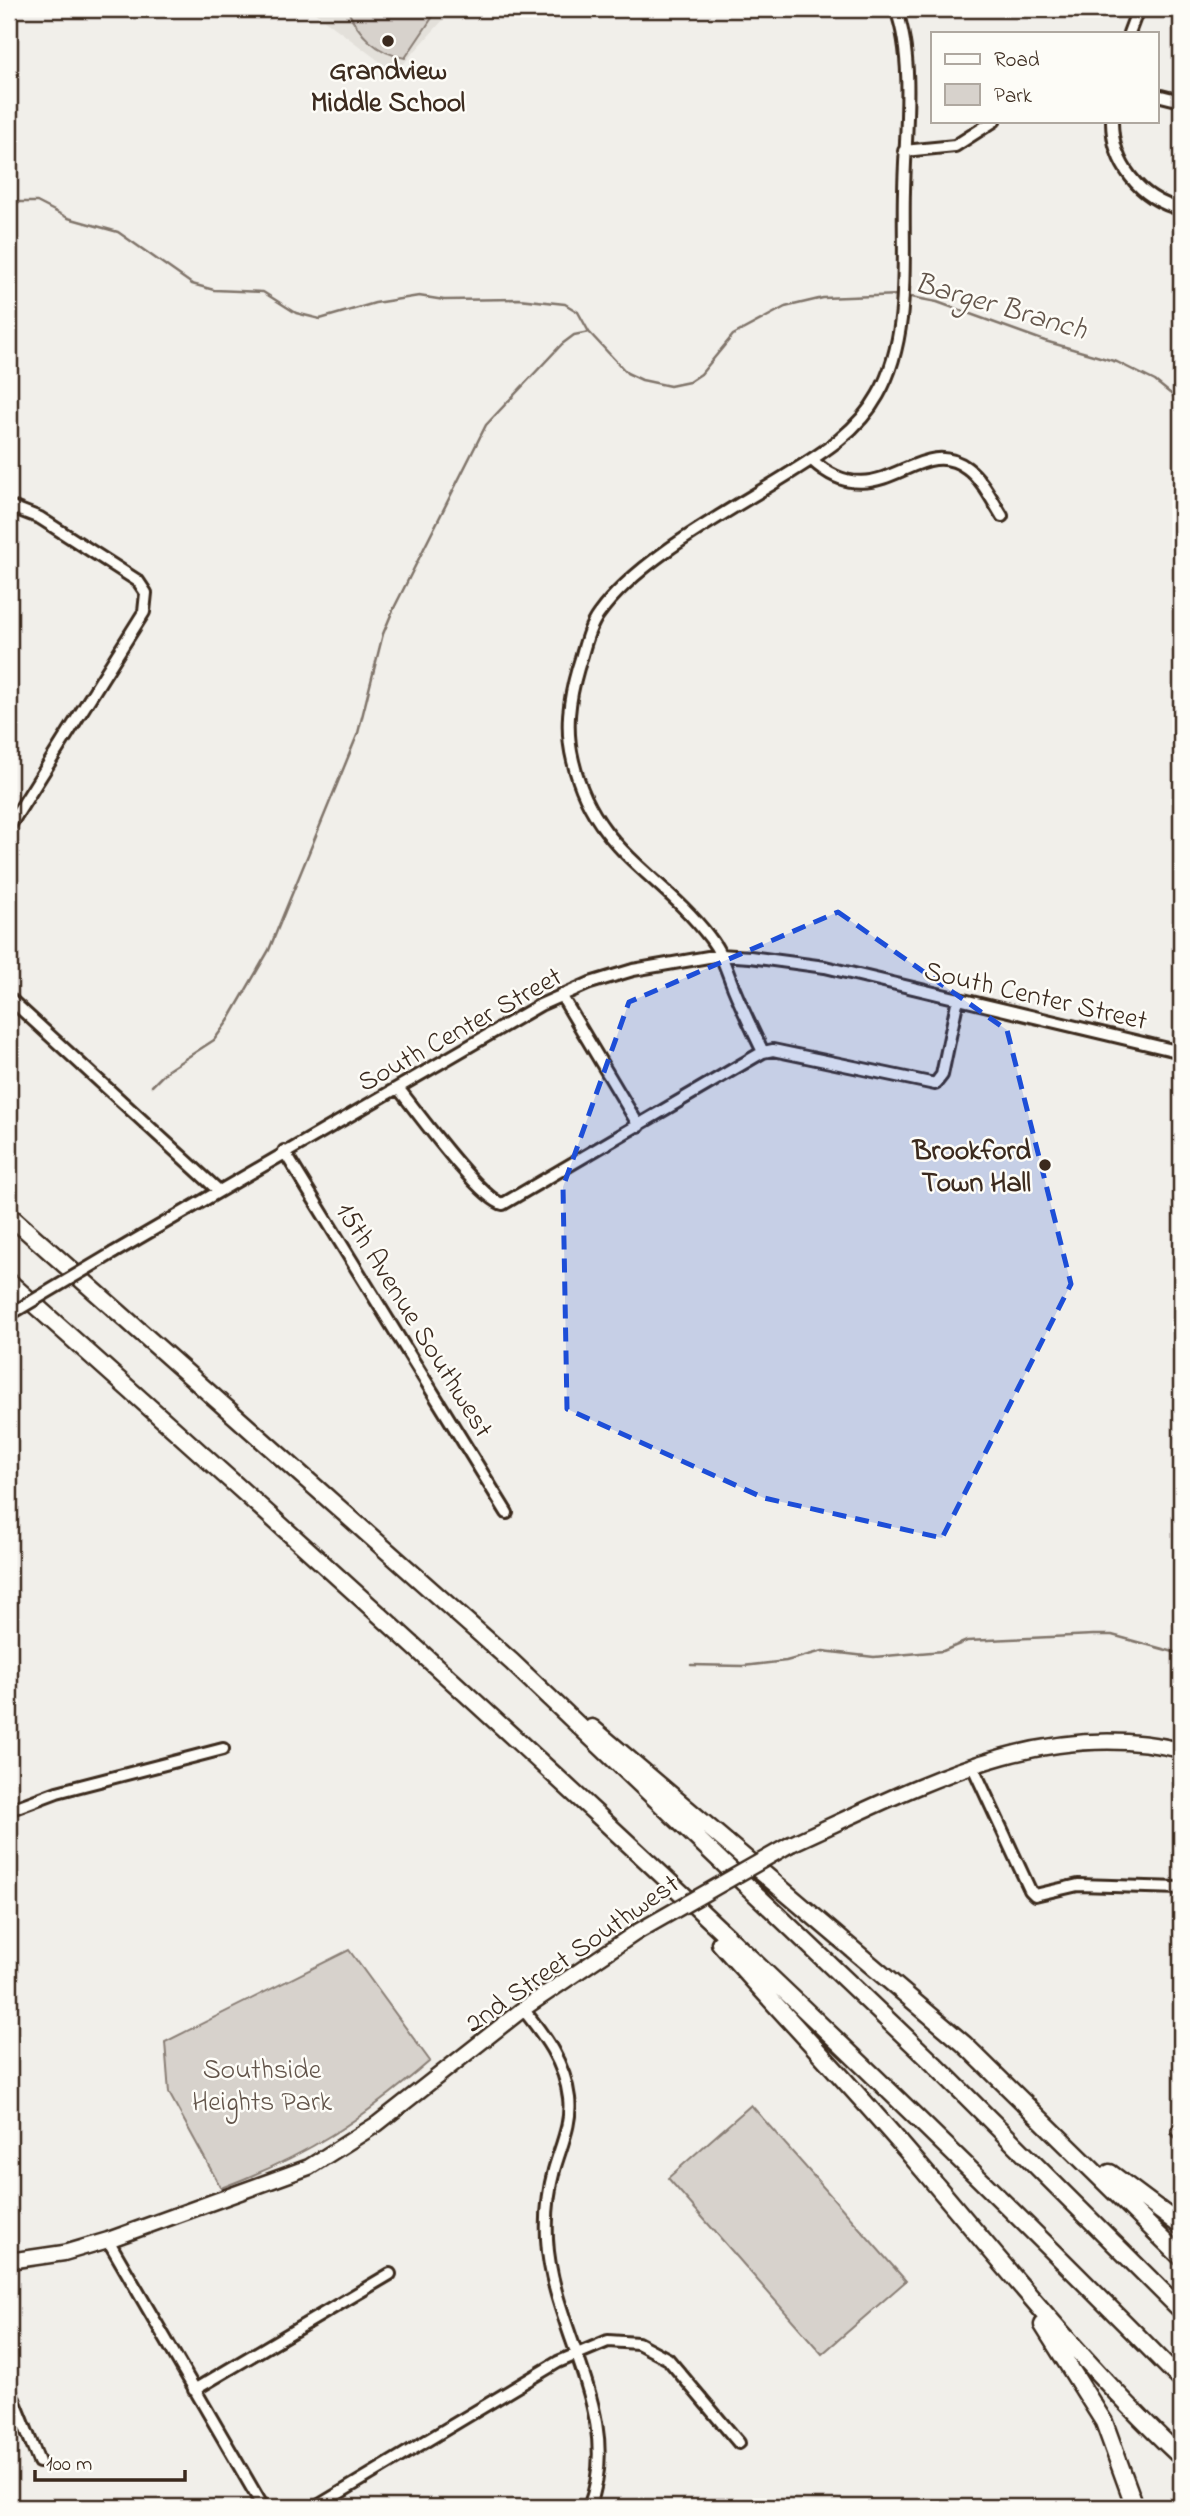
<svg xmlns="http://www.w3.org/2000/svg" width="1190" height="2516" viewBox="0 0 1190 2516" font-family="'Indie Flower',sans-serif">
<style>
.built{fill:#e3e0da}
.green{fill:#d7d2cc;stroke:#897e75;stroke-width:2}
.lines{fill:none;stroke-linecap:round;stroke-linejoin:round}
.stream{stroke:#80746b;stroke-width:2.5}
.minor-casing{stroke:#3b2a1e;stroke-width:16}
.major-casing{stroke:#3b2a1e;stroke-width:19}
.highway-casing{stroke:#3b2a1e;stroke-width:21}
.minor{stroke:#fdfcf7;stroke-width:10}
.major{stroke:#fdfcf7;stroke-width:14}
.highway{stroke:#fdfcf7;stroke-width:16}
.minor-bridge-casing{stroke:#3b2a1e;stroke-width:16;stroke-linecap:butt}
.major-bridge-casing{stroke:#3b2a1e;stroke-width:19;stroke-linecap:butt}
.minor-bridge{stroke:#fdfcf7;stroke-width:10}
.major-bridge{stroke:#fdfcf7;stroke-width:14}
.marked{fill:#1d4ed8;fill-opacity:0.2;stroke:#1d4ed8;stroke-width:5;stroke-dasharray:14 9;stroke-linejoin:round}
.poi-dot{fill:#3b2a1e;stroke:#fdfcf7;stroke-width:2.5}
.labels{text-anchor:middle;stroke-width:5;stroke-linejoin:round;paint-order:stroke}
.poi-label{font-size:28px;font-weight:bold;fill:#3b2a1e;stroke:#fdfcf7}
.street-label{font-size:28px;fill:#3b2a1e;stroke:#fdfcf7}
.park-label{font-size:28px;fill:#62544a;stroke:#fdfcf7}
.water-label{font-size:30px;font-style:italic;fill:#63554b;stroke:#fdfcf7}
</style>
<rect width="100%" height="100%" fill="#f1efea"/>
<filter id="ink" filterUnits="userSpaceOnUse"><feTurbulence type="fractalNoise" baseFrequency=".0143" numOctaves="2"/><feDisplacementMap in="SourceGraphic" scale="14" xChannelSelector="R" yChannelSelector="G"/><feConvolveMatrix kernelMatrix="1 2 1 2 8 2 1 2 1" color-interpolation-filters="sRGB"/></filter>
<g filter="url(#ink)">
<path class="built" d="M310 9H453L395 73Z"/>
<path class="green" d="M347 9H438L405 58C376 53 359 35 347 9Z
M349 1950 430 2061C360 2121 307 2156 221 2188L169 2093 165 2042Z
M751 2105 906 2281 822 2354 668 2178Z"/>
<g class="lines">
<path class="stream" d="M9 202H37L68 218 118 232 192 284 214 290 263 292 296 313 320 319 375 303 419 296 444 300 519 299 565 304 578 312 589 332 627 373 642 380 670 386 689 382 701 374 733 335 785 307 823 298 900 295
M906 296 937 302 1045 341 1117 362 1155 381 1181 402
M152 1086 168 1070 214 1040 228 1021 269 950 358 733 383 634 393 610 486 425 562 344 574 335 589 332
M691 1665 743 1666 786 1661 823 1651 874 1657 943 1651 967 1641 1093 1635H1112L1181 1654"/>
<defs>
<path id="minor" d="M1129 33 1138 9
M1157 95 1181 101
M1112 121C1112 163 1139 199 1181 209
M904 151 955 146 994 121
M812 460C878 521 918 431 967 468 982 479 992 500 1002 516
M9 506 40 518 138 581 146 593 144 612 9 827
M561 995 639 1126
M9 998 218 1190
M763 1052C753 1031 743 1011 734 989 727 972 722 953 710 938 661 873 594 851 573 761 565 729 569 699 578 668 584 651 587 630 598 615 638 558 730 511 790 473 824 452 858 431 878 395 912 336 902 256 904 191 905 134 915 62 896 9
M398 1088C416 1110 480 1199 503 1204L763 1052 773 1050 935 1084 942 1075 958 998
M284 1151 507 1513
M113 1253 540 1005 590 983 633 970 720 955 750 957 825 967 1181 1052
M972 1765 1030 1890 1035 1895 1078 1885 1181 1888
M9 1810 57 1792 223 1749
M523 2009C544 2035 565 2063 569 2098 572 2124 561 2145 554 2170 548 2192 546 2216 547 2239 551 2329 625 2416 589 2507
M1178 2131H1181
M108 2240 263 2507
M9 2387 39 2462
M194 2390 390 2274
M316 2507 558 2362 608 2341 638 2343 668 2359 739 2443"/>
<path id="major" d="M791 1844C915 1788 1042 1716 1181 1750
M9 2261 64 2253 108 2240 309 2167 377 2124 523 2009 637 1932"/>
<path id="highway" d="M9 1215 512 1662 934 2064 1181 2310
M9 1282C409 1638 806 1998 1181 2380
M592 1728 964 2044 1181 2257
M720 1943C786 2018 855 2089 919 2165 1004 2265 1085 2367 1181 2457
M1110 2173 1181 2226
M1043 2325 1104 2422 1135 2507"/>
</defs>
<use href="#minor" class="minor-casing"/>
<use href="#major" class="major-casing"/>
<use href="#highway" class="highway-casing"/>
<use href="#minor" class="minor"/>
<use href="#major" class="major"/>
<use href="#highway" class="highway"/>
<defs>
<path id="minor-bridge" d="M9 1315 113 1253"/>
<path id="major-bridge" d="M637 1932 791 1844"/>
</defs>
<use href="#minor-bridge" class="minor-bridge-casing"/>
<use href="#major-bridge" class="major-bridge-casing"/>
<use href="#minor-bridge" class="minor-bridge"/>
<use href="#major-bridge" class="major-bridge"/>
</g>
</g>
<path class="marked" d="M838 912 1007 1030 1071 1284 942 1538 764 1498 567 1409 563 1187 629 1002Z"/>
<g class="poi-dot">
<circle cx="388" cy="41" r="7"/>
<circle cx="1045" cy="1165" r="7"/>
</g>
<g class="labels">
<g class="poi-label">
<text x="388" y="79">Grandview<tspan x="388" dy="32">Middle School</tspan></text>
<text x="1031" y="1159" text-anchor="end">Brookford<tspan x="1031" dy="32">Town Hall</tspan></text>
</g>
<g class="street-label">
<text transform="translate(1036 994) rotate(13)" y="10">South Center Street</text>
<text transform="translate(459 1028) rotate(-29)" y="10">South Center Street</text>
<text transform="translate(416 1319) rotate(58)" y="10">15th Avenue Southwest</text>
<text transform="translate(571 1952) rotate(-35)" y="10">2nd Street Southwest</text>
</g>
<g class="park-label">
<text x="262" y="2078">Southside<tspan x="262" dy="32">Heights Park</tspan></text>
</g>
<g class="water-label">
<text transform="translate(1001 305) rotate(16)" y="10">Barger Branch</text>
</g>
</g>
<rect width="1190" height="2516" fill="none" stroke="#fdfcf7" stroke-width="35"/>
<rect x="18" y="18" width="1155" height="2481" fill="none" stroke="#3b2a1e" stroke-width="2.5" filter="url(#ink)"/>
<rect x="931" y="32" width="228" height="91" fill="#fdfcf7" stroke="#afa8a0" stroke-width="2"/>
<rect x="945" y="54" width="35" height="10" fill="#fdfcf7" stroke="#afa8a0" stroke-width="2"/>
<text x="994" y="66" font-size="21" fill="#3b2a1e">Road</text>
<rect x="945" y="84" width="35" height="21" fill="#d7d2cc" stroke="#afa8a0" stroke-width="2"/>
<text x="994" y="102" font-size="21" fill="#3b2a1e">Park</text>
<path d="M35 2470v10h150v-10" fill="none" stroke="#3b2a1e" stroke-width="3.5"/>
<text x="46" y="2470" font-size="21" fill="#3b2a1e" stroke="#fdfcf7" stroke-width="5" paint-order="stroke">100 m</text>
</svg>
